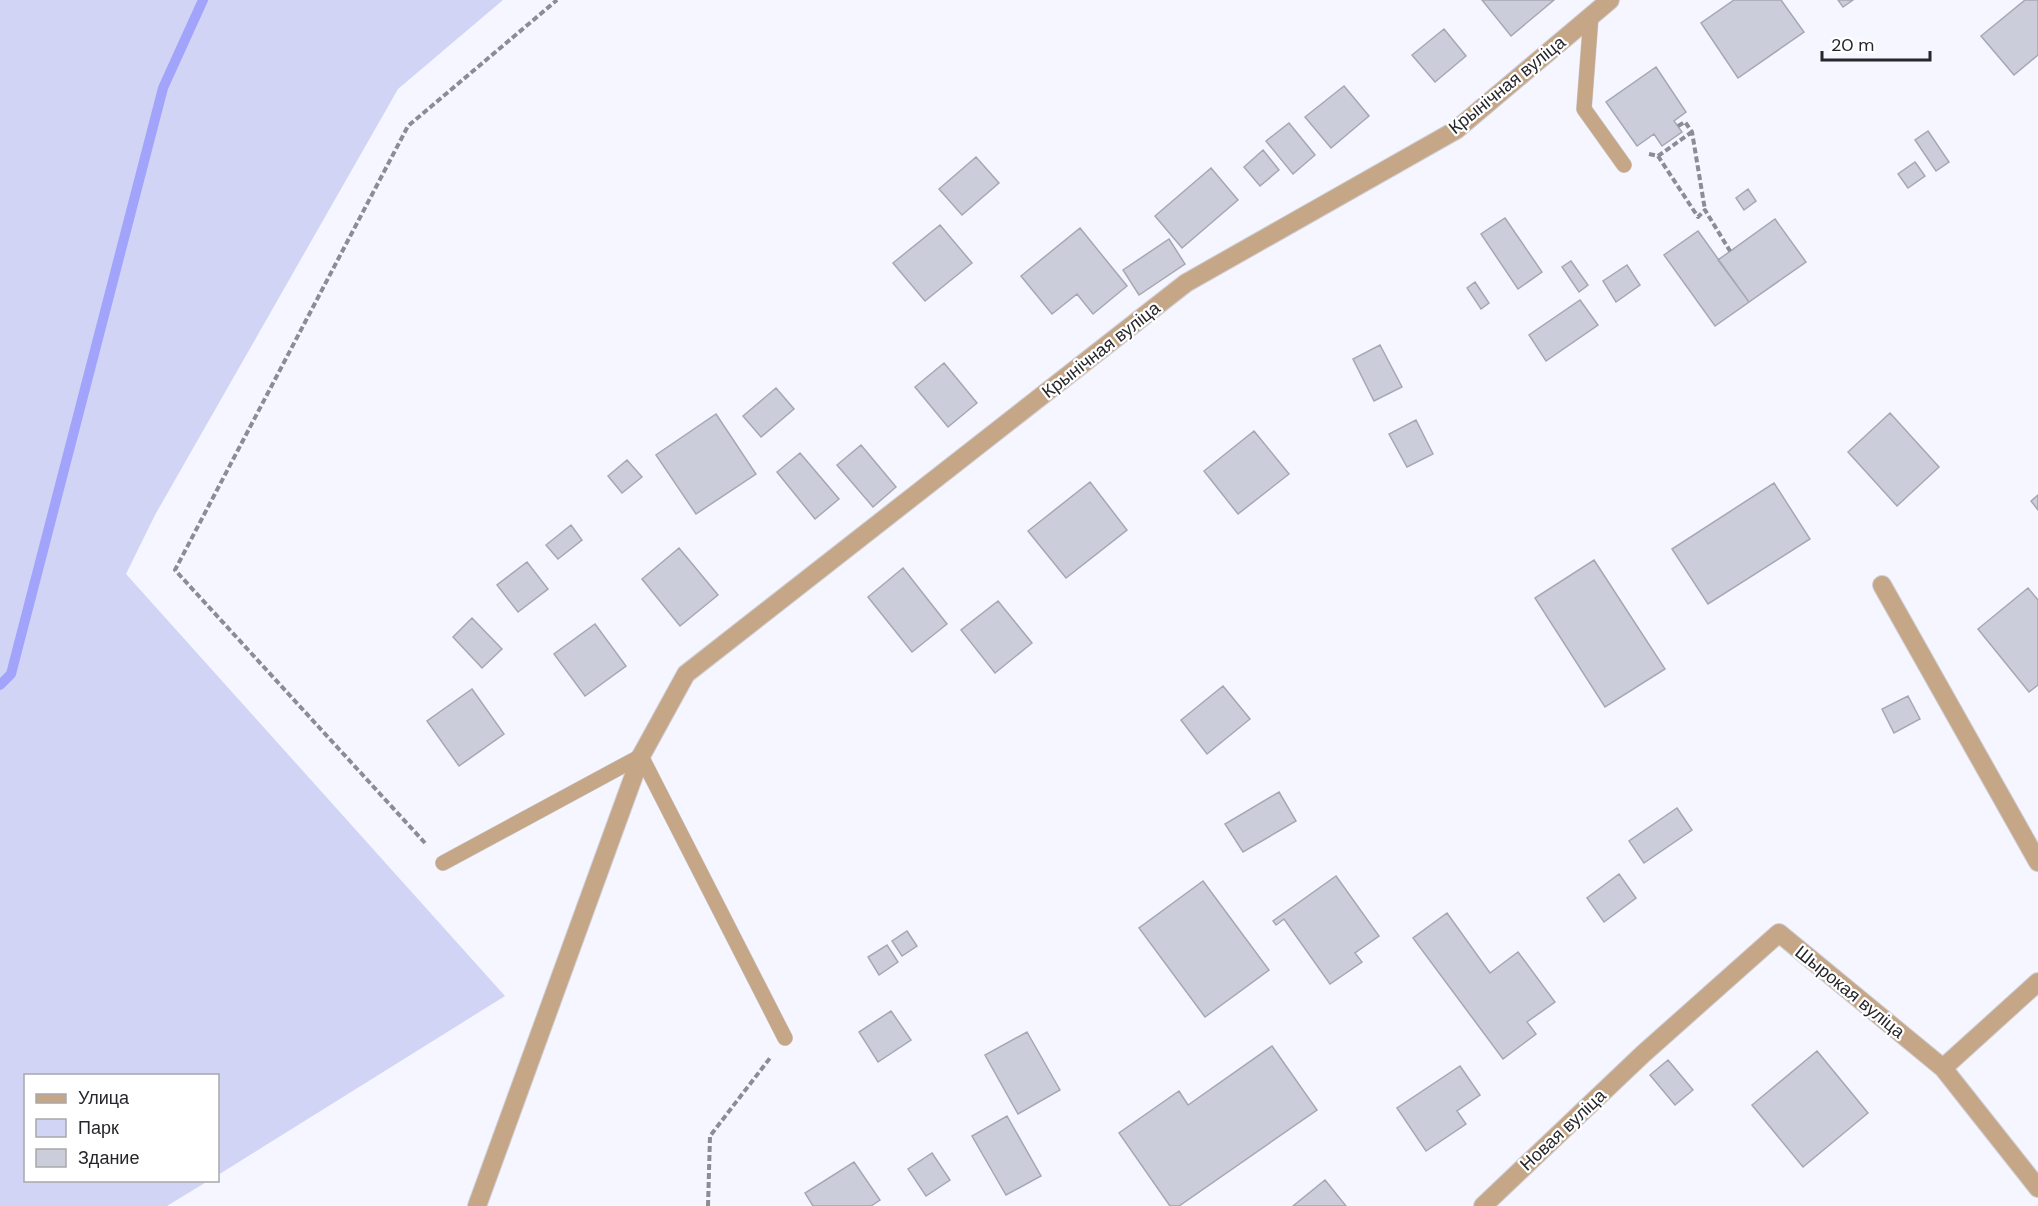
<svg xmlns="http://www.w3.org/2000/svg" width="2038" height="1206" viewBox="0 0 2038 1206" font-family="'DM Sans',sans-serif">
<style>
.green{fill:#d2d4f5}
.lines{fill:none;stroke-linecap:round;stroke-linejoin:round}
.stream{stroke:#a2a4fb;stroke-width:10}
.building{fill:#cbcdda;stroke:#a6a7b4;stroke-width:1.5}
.service-casing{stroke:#d0d1d9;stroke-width:16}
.minor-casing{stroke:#d0d1d9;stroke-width:20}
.tertiary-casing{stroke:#d0d1d9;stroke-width:20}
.path{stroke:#8c8d94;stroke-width:4;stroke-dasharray:6 3;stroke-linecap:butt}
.service{stroke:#c5a787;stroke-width:15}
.minor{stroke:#c5a787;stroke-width:18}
.tertiary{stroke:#c5a787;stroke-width:18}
.labels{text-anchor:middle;stroke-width:4.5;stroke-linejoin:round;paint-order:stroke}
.street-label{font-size:18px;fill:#26262b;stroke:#fff}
</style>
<rect width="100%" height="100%" fill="#f5f6ff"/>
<path class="green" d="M0 0H503L398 89 155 515 126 574 505 996 218 1175V1076H26V1180L208 1181 167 1206H0Z"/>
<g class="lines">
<path class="stream" d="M0 685 11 674 163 88 203 0"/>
</g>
<path class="building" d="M1482 0H1554L1511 36Z
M1734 0H1781L1804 32 1738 78 1701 23Z
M1838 0H1853L1843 7Z
M2025 0H2038V55L2014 75 1981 36Z
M1444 29 1466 56 1435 82 1412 55Z
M1656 67 1686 112 1674 121 1682 132 1662 146 1654 134 1637 146 1606 102Z
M1344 86 1369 116 1331 148 1305 117Z
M1289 123 1315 155 1293 174 1266 141Z
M1928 131 1949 162 1936 171 1915 140Z
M1263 150 1279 170 1260 186 1244 167Z
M976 157 999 183 962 215 939 189Z
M1915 162 1925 176 1908 188 1898 174Z
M1211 168 1238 200 1182 248 1155 216Z
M1748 189 1756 201 1744 210 1736 198Z
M1505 218 1542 272 1518 289 1481 234Z
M1775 219 1806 262 1749 302 1718 260Z
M940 225 972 263 925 301 893 263Z
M1080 228 1127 286 1093 314 1077 294 1052 314 1021 276Z
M1698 231 1749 302 1715 326 1664 255Z
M1169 239 1185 264 1139 295 1123 270Z
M1571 261 1588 285 1579 292 1562 267Z
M1627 265 1640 285 1616 302 1603 281Z
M1475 282 1489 303 1481 309 1467 288Z
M1580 300 1598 325 1546 361 1529 335Z
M1380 345 1402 387 1374 401 1353 359Z
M944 363 977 403 948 427 915 387Z
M776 388 794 409 761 437 743 416Z
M1890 413 1939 467 1897 506 1848 452Z
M716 414 756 474 696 514 656 455Z
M1416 420 1433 454 1407 467 1389 434Z
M1254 431 1289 474 1238 514 1204 471Z
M861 445 896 487 873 507 837 465Z
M800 453 839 499 815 519 777 472Z
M627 460 642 477 622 493 608 476Z
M1090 482 1127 530 1066 578 1028 531Z
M1774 483 1810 539 1708 604 1672 549Z
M2038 495V510L2031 501Z
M571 525 582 540 558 559 546 545Z
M679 548 718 595 680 626 642 579Z
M1594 560 1665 669 1605 707 1535 598Z
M527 562 548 589 518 612 497 585Z
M903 568 947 624 912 652 868 597Z
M2028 588 2038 600V685L2029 692 1978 629Z
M998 601 1032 643 995 673 961 630Z
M472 618 502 649 482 668 453 637Z
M595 624 626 666 585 696 554 654Z
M1223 686 1250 719 1207 754 1181 720Z
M472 689 504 734 459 766 427 721Z
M1908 696 1920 719 1894 733 1882 709Z
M1279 792 1296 821 1243 852 1225 824Z
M1677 808 1692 830 1644 863 1629 841Z
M1619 874 1636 898 1604 922 1587 898Z
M1336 876 1379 936 1355 953 1362 962 1330 984 1284 919 1276 925 1273 921Z
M1203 881 1269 970 1205 1017 1139 928Z
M1447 913 1490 973 1518 952 1555 1002 1527 1022 1536 1034 1503 1059 1413 938Z
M907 931 917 946 902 956 892 941Z
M887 945 898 962 879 975 868 957Z
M891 1011 911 1040 878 1062 859 1032Z
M1027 1032 1060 1090 1018 1114 985 1055Z
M1272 1046 1317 1110 1179 1206H1170L1119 1133 1179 1091 1188 1105Z
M1817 1051 1868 1113 1803 1167 1752 1105Z
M1668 1060 1693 1090 1675 1105 1650 1075Z
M1460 1066 1480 1095 1457 1111 1466 1124 1426 1151 1397 1108Z
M1007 1116 1041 1176 1006 1195 972 1136Z
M932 1153 950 1180 926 1196 908 1169Z
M854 1162 880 1200 871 1206H813L805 1193Z
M1325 1180 1346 1206H1293Z"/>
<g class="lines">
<defs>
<path id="service" d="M1591 16 1584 109 1624 165
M443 863 641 756 785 1038"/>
<path id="minor" d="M1882 585 2038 862
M641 756 686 674 1186 283 1456 130 1610 0
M1943 1068 2038 982
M1483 1206 1643 1054 1779 933 1943 1068 2038 1188"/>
<path id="tertiary" d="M477 1206 641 756"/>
</defs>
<use href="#service" class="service-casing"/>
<use href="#minor" class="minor-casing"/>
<use href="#tertiary" class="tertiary-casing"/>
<path class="path" d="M1678 126 1685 122 1692 132 1705 210
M1649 154 1658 156 1698 217 1705 210 1730 251
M1658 156 1692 132
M425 843 175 570 408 126 557 0
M708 1206 710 1136 770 1058"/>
<use href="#service" class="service"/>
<use href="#minor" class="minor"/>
<use href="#tertiary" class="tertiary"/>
</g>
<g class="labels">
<g class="street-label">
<text transform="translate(1507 85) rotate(-39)" y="6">Крынічная вуліца</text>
<text transform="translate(1101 350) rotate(-38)" y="6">Крынічная вуліца</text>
<text transform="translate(1850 992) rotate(39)" y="6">Шырокая вуліца</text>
<text transform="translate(1563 1130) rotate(-43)" y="6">Новая вуліца</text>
</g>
</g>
<rect x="24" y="1074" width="195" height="108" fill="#ffffff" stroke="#a8a8aa" stroke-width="1.5"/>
<rect x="36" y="1094" width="30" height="9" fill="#c5a787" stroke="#a8a8aa" stroke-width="1.5"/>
<text x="78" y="1104" font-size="18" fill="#26262b">Улица</text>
<rect x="36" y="1119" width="30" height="18" fill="#d2d4f5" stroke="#a8a8aa" stroke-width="1.5"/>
<text x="78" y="1134" font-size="18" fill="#26262b">Парк</text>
<rect x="36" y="1149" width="30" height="18" fill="#cbcdda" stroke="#a8a8aa" stroke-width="1.5"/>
<text x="78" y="1164" font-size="18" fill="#26262b">Здание</text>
<path d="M1822 51v9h108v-9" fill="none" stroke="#26262b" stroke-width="3"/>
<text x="1831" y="51" font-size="18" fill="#26262b" stroke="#ffffff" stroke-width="4.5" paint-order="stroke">20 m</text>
</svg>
